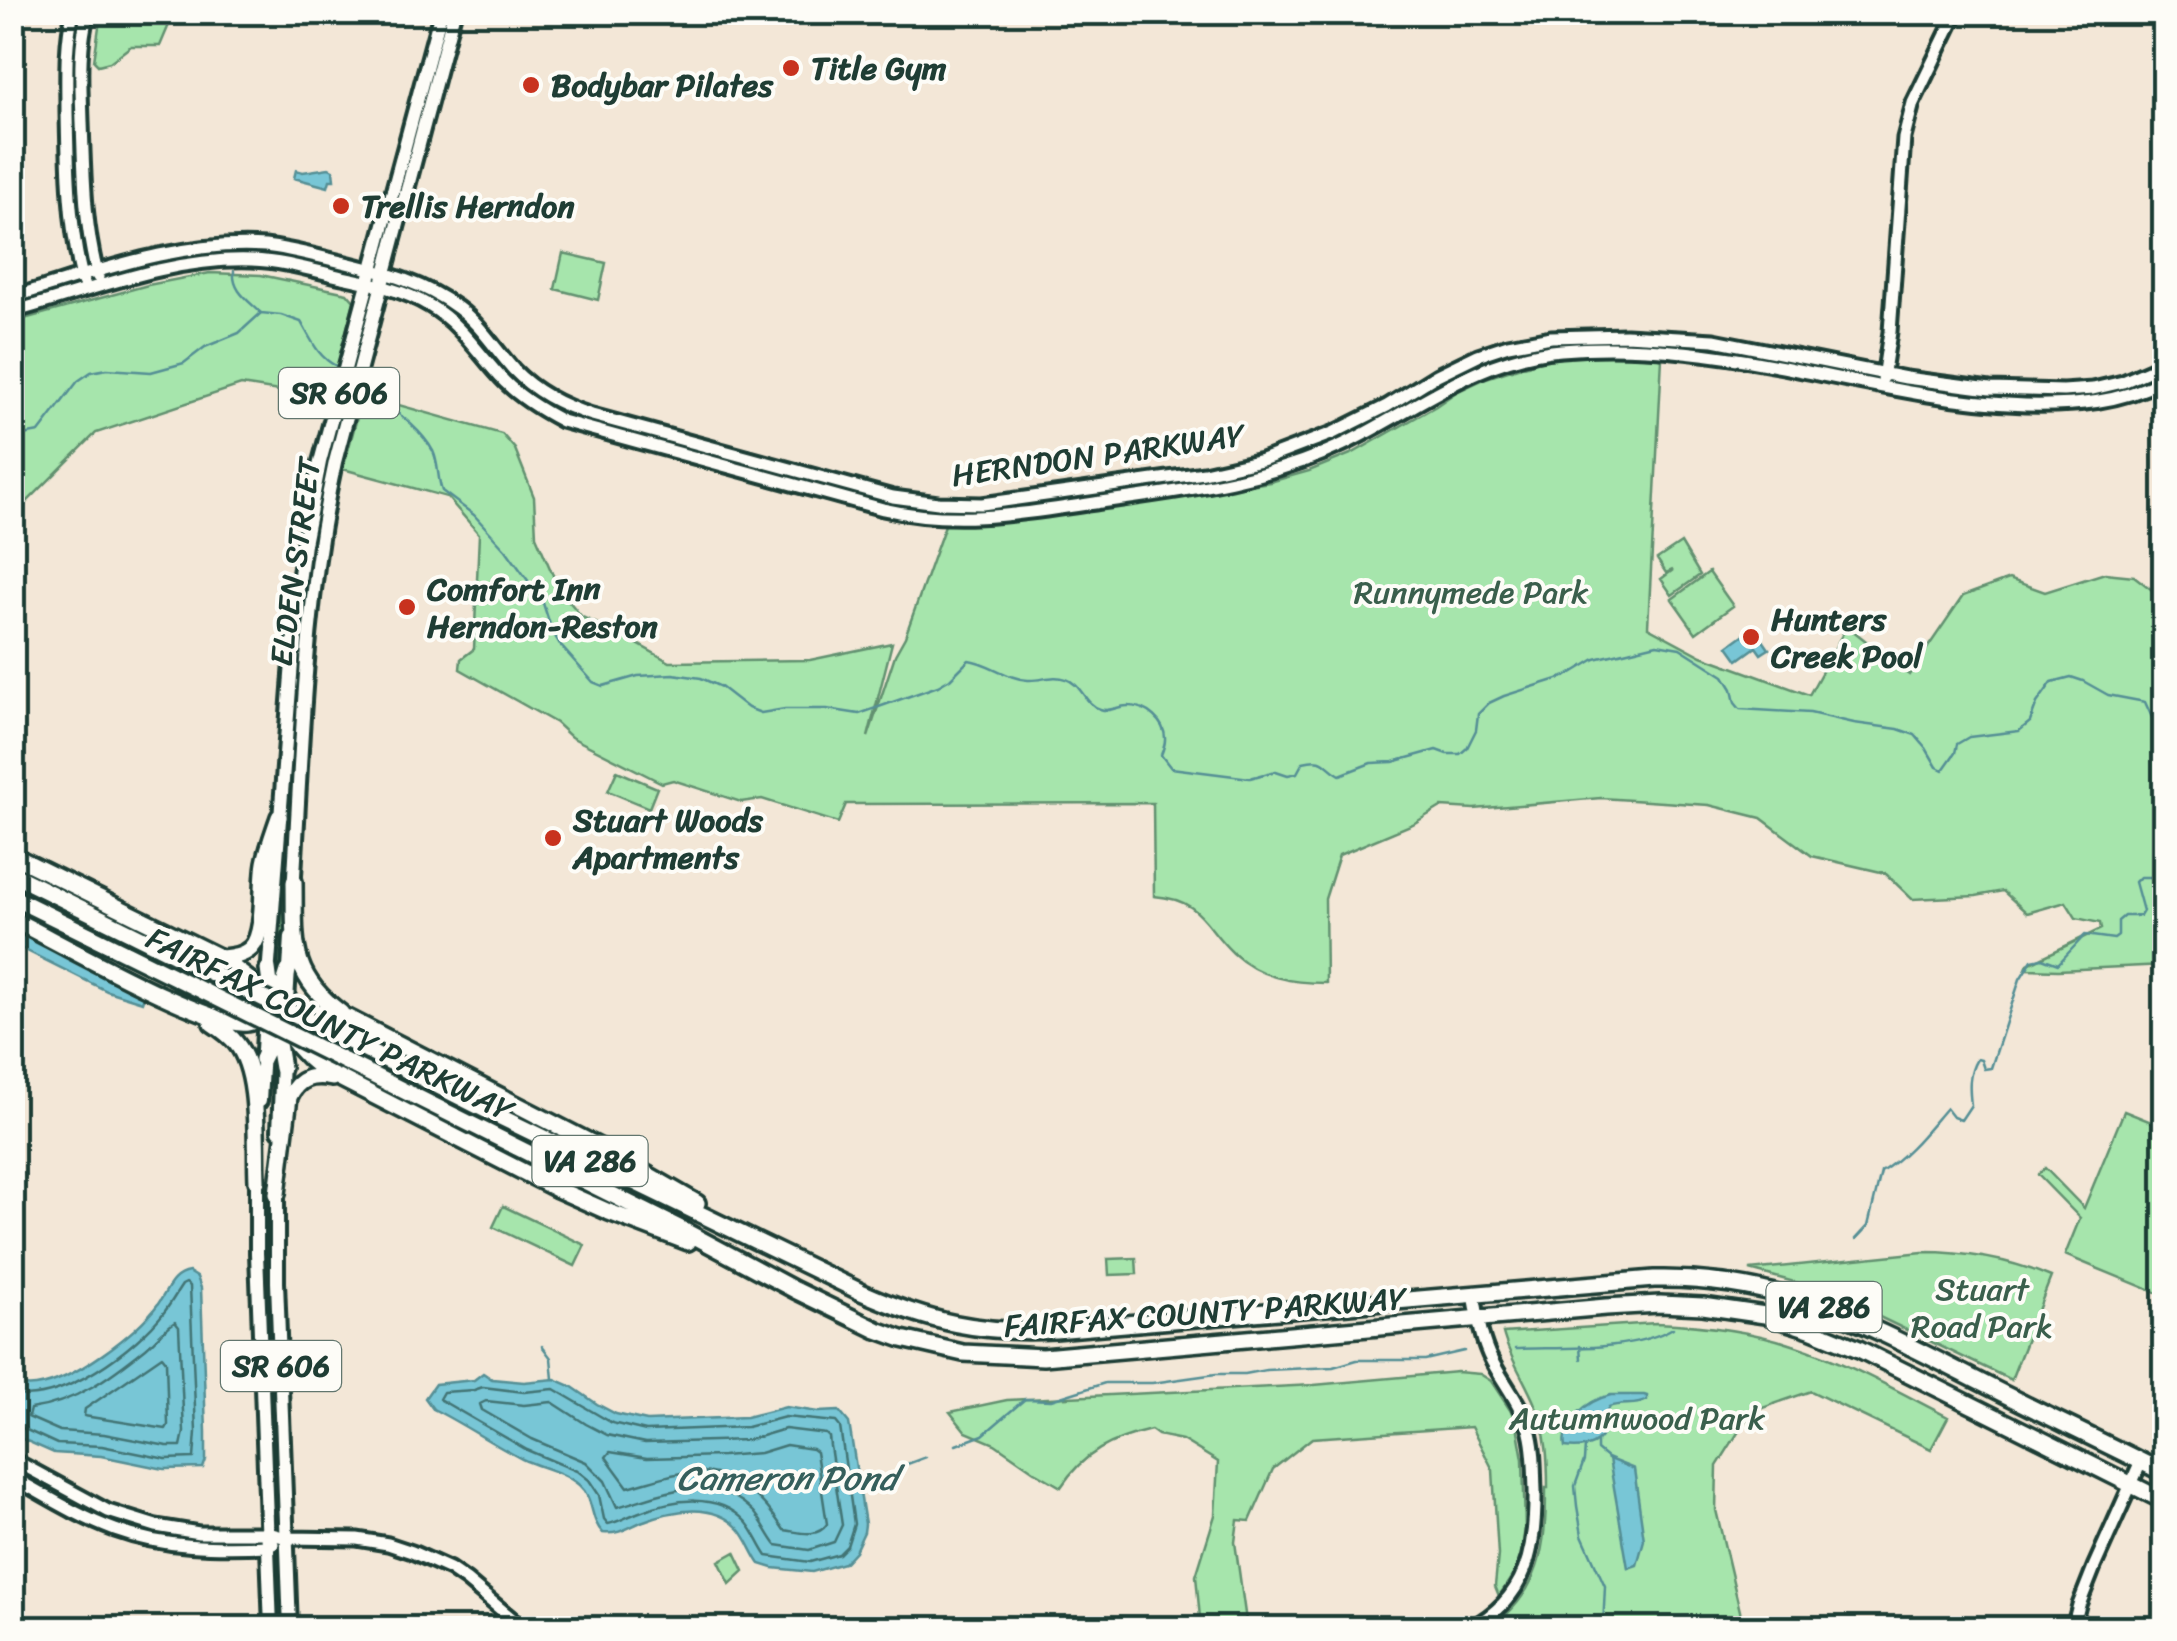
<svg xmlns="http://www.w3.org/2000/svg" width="2177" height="1641" viewBox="0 0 2177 1641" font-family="Sriracha,sans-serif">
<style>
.green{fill:#a6e5ac;stroke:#629170;stroke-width:2.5}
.water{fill:#78c6d6;stroke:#548f95;stroke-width:2.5}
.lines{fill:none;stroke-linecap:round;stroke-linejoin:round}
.shore{stroke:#437475;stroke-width:2.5}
.stream{stroke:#548f95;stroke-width:2.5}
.secondary-casing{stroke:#1f3d34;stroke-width:19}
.primary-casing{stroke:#1f3d34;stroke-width:20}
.highway-casing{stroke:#1f3d34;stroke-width:22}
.secondary{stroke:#fdfcf7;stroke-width:11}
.primary{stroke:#fdfcf7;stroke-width:12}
.highway{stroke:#fdfcf7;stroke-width:15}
.highway-bridge-casing{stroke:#1f3d34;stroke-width:22;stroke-linecap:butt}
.highway-bridge{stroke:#fdfcf7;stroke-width:15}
.poi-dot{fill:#c8321e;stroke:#fdfcf7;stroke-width:4}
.labels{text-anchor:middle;stroke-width:8;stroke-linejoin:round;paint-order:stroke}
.shield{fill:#fdfcf7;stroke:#62766e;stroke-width:2.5}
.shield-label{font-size:30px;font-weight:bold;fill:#1f3d34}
.poi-label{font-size:32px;font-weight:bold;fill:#1f3d34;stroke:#fdfcf7;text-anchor:start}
.street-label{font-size:32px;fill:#1f3d34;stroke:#fdfcf7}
.park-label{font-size:32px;fill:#3a5f4c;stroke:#fdfcf7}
.water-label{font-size:35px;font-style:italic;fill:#355f5c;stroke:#fdfcf7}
</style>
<rect width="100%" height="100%" fill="#f3e7d7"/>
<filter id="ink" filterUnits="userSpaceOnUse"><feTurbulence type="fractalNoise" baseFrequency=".01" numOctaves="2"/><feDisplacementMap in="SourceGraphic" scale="20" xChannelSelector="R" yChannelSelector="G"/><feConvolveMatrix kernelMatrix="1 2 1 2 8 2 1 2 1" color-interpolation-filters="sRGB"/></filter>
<g filter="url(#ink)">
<path class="green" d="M101 13V12L174 13 160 46H131L110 62 98 65 94 61Z
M563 253 606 263 598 300 555 289Z
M210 273 261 275 347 293 354 301 329 399 241 385 96 433 13 516V322L148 285Z
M1611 355 1662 358 1648 627 1702 656 1809 695 1847 626 1909 675 1963 596 2009 579 2045 592 2105 573 2134 576 2156 593 2164 611V965L2058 970 2026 969 2028 964 2101 929 2100 923 2076 918 2066 902 2027 913 2003 891 1976 896 1912 899 1885 873 1812 856 1761 818 1709 805 1601 798 1474 809 1441 807 1413 824 1339 855 1325 899 1326 983C1291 983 1260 978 1233 953 1203 925 1203 900 1154 896L1153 803 846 804 838 823 762 799 741 802 673 780 662 783 571 737 556 723 460 669 461 659 474 649 479 534 447 497 343 469 361 403 374 398 502 434 515 449 534 497 536 536 559 589 582 617 604 627 606 624 635 638 634 642 670 662 810 660 892 643 868 737 895 655 905 637 945 525 982 524 1270 482 1309 471 1353 453 1436 406 1456 392 1486 378 1540 361 1573 356Z
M1681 543 1700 575 1672 595 1661 579 1673 570 1666 573 1657 559Z
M1709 572 1733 606 1696 633 1672 599Z
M617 771 657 788 649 808 608 791Z
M287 828 289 895 284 971 281 973 279 970 284 895 282 865 285 833Z
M2124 1111 2164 1127V1296L2065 1255 2080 1218 2038 1175 2045 1168 2084 1208Z
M503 1206 585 1245 575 1266 493 1227Z
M1923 1252C1969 1252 2009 1259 2051 1277L2011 1380 1846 1301 1798 1283 1750 1270Z
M1136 1258 1137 1274 1109 1275 1108 1259Z
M1656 1323C1703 1325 1749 1330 1793 1345 1847 1362 1897 1391 1948 1417L1931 1449 1811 1391 1751 1412 1717 1466 1716 1510 1744 1628H1490C1541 1592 1546 1547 1546 1488H1548C1548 1460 1547 1433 1536 1407 1526 1381 1510 1360 1503 1333Z
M1457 1372 1480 1374 1491 1381 1516 1419 1523 1459 1525 1528 1520 1564 1499 1596 1495 1586 1498 1555 1493 1470 1471 1427 1312 1438 1273 1469 1250 1521 1238 1520 1235 1542 1247 1628H1201L1196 1576 1215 1515 1218 1462 1182 1440 1158 1435 1151 1430C1112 1439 1083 1453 1061 1487L1037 1473 995 1444 966 1432 950 1412 1007 1400 1314 1385Z
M735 1552 744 1571 730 1584 719 1561Z"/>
<path class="water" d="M329 168 333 170 334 180H330L328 187 294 178 296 170 303 172Z
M1754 627 1769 649 1761 654 1756 647 1738 660 1728 646Z
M12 926 84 961 144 996 142 1002 107 991 13 944Z
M189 1272 197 1277 201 1288 206 1432V1460L203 1468 164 1469 101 1456 54 1453 13 1435V1384C20 1386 28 1387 36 1386 73 1381 136 1334 158 1304 168 1290 171 1275 189 1272Z
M483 1373 492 1379 524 1382 555 1379 571 1386 597 1404 616 1414 647 1421 746 1417 786 1407 818 1412 839 1411 849 1423 865 1524 864 1532 855 1551 844 1563 812 1572 773 1568 760 1564C752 1553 748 1539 739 1529 713 1501 672 1510 641 1522 627 1528 618 1535 603 1533 589 1519 595 1499 579 1485 563 1471 541 1468 522 1459 492 1444 463 1424 433 1409L425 1398 435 1384 474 1380Z
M1611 1395H1644L1647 1396V1400C1637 1407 1622 1402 1609 1407 1601 1418 1607 1420 1603 1432 1598 1448 1578 1449 1565 1447 1560 1421 1589 1400 1611 1395Z
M1609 1459 1634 1469 1644 1540 1637 1565 1628 1568Z"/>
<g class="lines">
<path class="shore" d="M175 1322 179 1327 184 1432 181 1446H167L104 1434 60 1431 28 1417 30 1409C76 1403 111 1376 146 1348 156 1339 164 1329 175 1322Z
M162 1356 166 1361 168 1425 166 1429 84 1416 85 1409Z
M483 1387 524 1392 554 1389 612 1423 646 1431 747 1427 785 1417 836 1422 840 1427 854 1524 847 1546 839 1554 810 1562 767 1556C759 1545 755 1532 746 1522 718 1491 672 1499 637 1513 626 1517 619 1522 608 1524L604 1519 599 1495 589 1480 579 1472 527 1450 439 1399 443 1392 474 1390Z
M12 1394C60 1406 137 1348 165 1311 171 1303 176 1294 182 1285L186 1283 190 1286 196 1432 194 1458 166 1459 102 1446 57 1444 20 1427H12
M486 1401 524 1405 552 1402 586 1424 607 1435 645 1443 748 1440 785 1429 826 1434 829 1437 830 1446 842 1525 834 1542 809 1550 776 1545C768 1535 763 1522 754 1512 712 1469 664 1494 617 1507L605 1481 586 1462 532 1439 482 1410 480 1404Z
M786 1445 812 1449 816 1452 827 1524C817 1539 799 1532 784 1530 762 1496 734 1469 689 1472 668 1474 648 1482 628 1487L606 1457 610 1452 647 1458 722 1456 760 1453Z"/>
<path class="stream" d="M234 271C232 291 248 300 261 313
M367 389C388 407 419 425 433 451 439 464 437 477 442 491L474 515 506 550 542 600 552 631 561 646 593 682 603 686 638 676 673 674 701 678 721 687 748 708 761 713 785 709H827L859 714 938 686 950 679 969 660C990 663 1007 679 1028 680 1041 681 1053 674 1066 679 1082 684 1084 704 1100 709 1112 713 1118 705 1129 706 1146 706 1166 722 1165 740 1165 745 1163 750 1161 755L1171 768 1250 778 1276 771 1288 775 1297 773 1303 762C1327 756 1323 766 1340 775L1371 763 1393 762 1436 750 1447 754H1460L1467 748 1476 730 1478 714 1489 703 1504 696 1567 676 1595 659 1657 644 1680 648 1724 676 1732 689 1735 703 1740 709 1810 713 1854 723 1898 729 1915 735 1926 748 1937 767 1943 770 1955 753 1957 744 1969 737 2019 731 2030 722 2037 703 2052 682 2071 677 2083 681 2108 695 2145 702 2155 724 2164 754
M12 437 39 432 78 381 91 372 107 369 151 372 184 363 205 347 239 333 261 313 281 315 301 322C311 339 317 356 336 366
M1856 1239 1868 1226 1881 1172C1908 1155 1926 1131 1946 1108L1953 1117 1961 1120 1971 1105C1969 1088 1968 1074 1977 1059L1981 1060 1984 1069 1991 1068 2020 979 2032 960 2042 958 2058 964 2085 935 2114 939 2118 936V921L2124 916H2140L2143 911 2135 882 2140 877H2150L2164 881
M542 1346 551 1358 553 1379
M1580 1346 1581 1359
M1515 1349C1562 1347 1632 1352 1673 1328
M1597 1442V1450L1608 1459
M956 1445 983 1435 1025 1399 1051 1400 1105 1383H1152L1216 1374H1245L1266 1370 1333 1367 1357 1360H1425L1464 1351
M1585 1447 1584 1461 1575 1486 1577 1506 1582 1535 1605 1586 1603 1628
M902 1466 926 1457"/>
<defs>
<path id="secondary" d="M73 12C65 46 67 79 67 113 68 170 69 226 83 282
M88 12C78 48 81 85 82 122 84 177 84 224 98 277
M12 297C94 273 178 240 265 246 292 249 319 257 346 263 387 273 424 283 458 308 481 325 495 349 514 370 536 393 563 406 592 415L893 497 938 503 982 504 1204 473 1262 460 1333 433 1387 406 1437 375 1478 355 1508 345 1551 337 1626 335 1714 340 1906 378 1990 389 2063 391 2093 389 2123 382 2164 364
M12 312C90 291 170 257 252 260 283 261 312 270 342 277 371 283 404 290 430 306 462 325 479 355 505 382 521 398 541 410 562 421L883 509C961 527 1030 512 1108 501 1188 490 1268 480 1342 445 1415 410 1477 357 1561 350 1631 344 1703 352 1772 365 1857 381 1939 402 2025 405 2075 406 2119 403 2164 380
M1883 378 1890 332 1904 138 1913 103 1957 12
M12 1459 108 1511 156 1526 199 1533H268L287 1538 357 1539 388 1544 412 1552 450 1569 466 1580 523 1628
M12 1477C46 1496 79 1517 115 1530 164 1548 217 1548 268 1546L273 1544
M1470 1628C1527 1599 1536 1549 1535 1490 1534 1470 1535 1449 1529 1429 1521 1404 1504 1384 1492 1361 1481 1340 1478 1317 1474 1294
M2073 1628 2079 1605 2094 1567 2141 1462"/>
<path id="primary" d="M293 892C302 748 304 603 335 462L454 12
M268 976 297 597 304 544 320 462 441 12
M286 1017 291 937
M260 1101 265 1016
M279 1131 282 1061
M257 1176V1253L271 1628
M277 1186V1282L290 1628"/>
<path id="highway" d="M12 855 221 958 248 979 264 1001
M12 874 208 971
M294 882C295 941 288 974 341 1013
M12 897 205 992
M12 919C53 939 211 1029 247 1023 271 1019 282 992 288 971
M221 958C231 957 243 956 251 948 266 933 261 884 265 863 268 847 274 832 279 817
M268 969C272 1011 287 1042 320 1068L557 1189 609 1212 688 1242
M212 1023C221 1029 230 1035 236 1043 261 1073 255 1143 257 1181
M276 1032 282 1068
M345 1039 484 1109 861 1292C929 1322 981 1334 1055 1330L1654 1279C1785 1276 1873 1328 1986 1385 2045 1415 2105 1443 2164 1473
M262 1059C283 1015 301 1003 348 1018L603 1149 697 1203
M344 1061 681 1229 795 1290 877 1330 902 1339 963 1353 1043 1357 1606 1307 1660 1304 1703 1306 1765 1315 1810 1329 1859 1349 2164 1501
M277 1194 289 1097C298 1078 312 1074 332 1078"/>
</defs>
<use href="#secondary" class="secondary-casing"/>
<use href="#primary" class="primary-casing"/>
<use href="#highway" class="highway-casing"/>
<use href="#secondary" class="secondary"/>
<use href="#primary" class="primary"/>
<use href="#highway" class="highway"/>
<defs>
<path id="highway-bridge" d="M208 971 345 1039
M205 992 344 1061"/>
</defs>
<use href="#highway-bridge" class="highway-bridge-casing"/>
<use href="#highway-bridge" class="highway-bridge"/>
</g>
</g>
<g class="poi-dot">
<circle cx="791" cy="68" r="10"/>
<circle cx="531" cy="85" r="10"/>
<circle cx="341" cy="206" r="10"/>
<circle cx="407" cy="607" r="10"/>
<circle cx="1751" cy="637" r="10"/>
<circle cx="553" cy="838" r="10"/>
</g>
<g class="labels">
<g class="shield">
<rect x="279" y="368" width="120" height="50" rx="8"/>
<rect x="532.5" y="1136" width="115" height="50" rx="8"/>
<rect x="1766.5" y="1282" width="115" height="50" rx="8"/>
<rect x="221" y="1341" width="120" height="50" rx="8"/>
</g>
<g class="shield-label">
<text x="339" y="403">SR 606</text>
<text x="590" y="1171">VA 286</text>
<text x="1824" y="1317">VA 286</text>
<text x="281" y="1376">SR 606</text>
</g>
<g class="poi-label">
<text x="811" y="79">Title Gym</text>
<text x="551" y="96">Bodybar Pilates</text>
<text x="361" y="217">Trellis Herndon</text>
<text x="427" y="600">Comfort Inn<tspan x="427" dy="37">Herndon-Reston</tspan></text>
<text x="1771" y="630">Hunters<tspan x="1771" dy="37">Creek Pool</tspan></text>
<text x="573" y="831">Stuart Woods<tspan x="573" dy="37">Apartments</tspan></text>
</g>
<g class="street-label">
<text transform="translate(1098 455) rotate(-8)" y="11">HERNDON PARKWAY</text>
<text transform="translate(295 562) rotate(-82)" y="11">ELDEN STREET</text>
<text transform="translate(330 1024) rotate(26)" y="11">FAIRFAX COUNTY PARKWAY</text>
<text transform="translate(1205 1312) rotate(-4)" y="11">FAIRFAX COUNTY PARKWAY</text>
</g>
<g class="park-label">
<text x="1471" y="603">Runnymede Park</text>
<text x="1982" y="1300">Stuart<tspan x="1982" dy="37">Road Park</tspan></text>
<text x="1637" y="1429">Autumnwood Park</text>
</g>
<g class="water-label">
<text x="787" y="1490">Cameron Pond</text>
</g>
</g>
<rect width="2177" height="1641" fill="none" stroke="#fdfcf7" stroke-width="50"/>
<rect x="25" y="25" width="2127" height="1591" fill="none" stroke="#1f3d34" stroke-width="4" filter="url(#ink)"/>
</svg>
